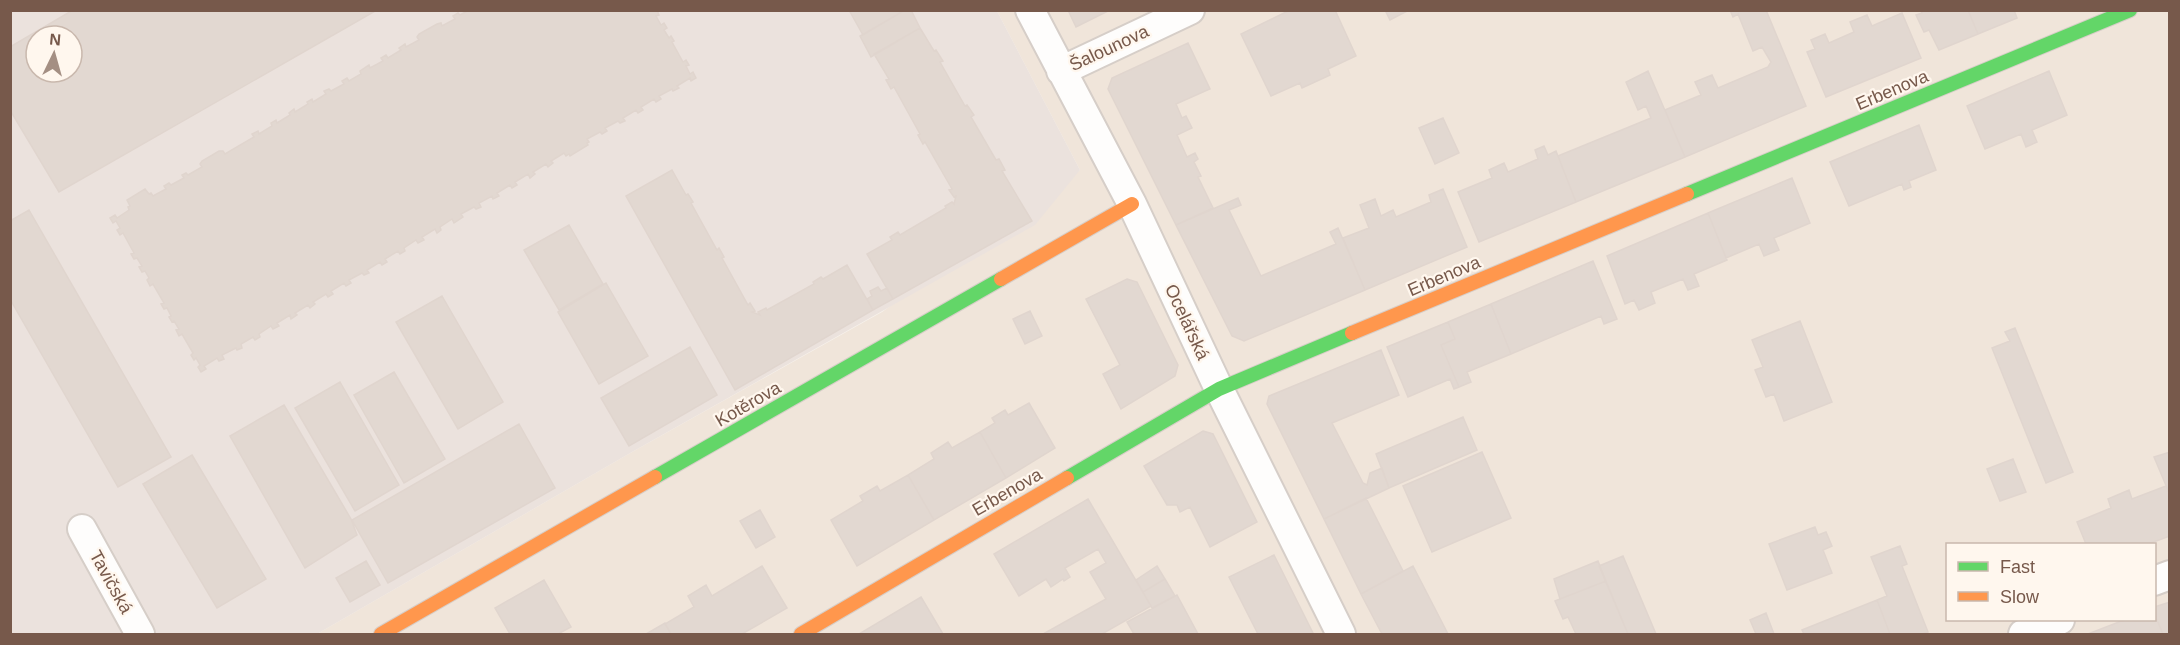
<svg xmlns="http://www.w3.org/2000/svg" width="2180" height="645" viewBox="0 0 2180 645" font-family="Arial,sans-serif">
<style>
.residential{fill:#f0e5da;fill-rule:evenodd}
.industrial{fill:#ebe2dd;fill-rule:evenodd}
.building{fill:#e2d8d1;stroke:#e0d5ce;stroke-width:1.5;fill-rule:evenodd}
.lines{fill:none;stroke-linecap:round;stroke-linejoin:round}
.street-casing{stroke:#d6cec8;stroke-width:32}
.fast-casing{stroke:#d7cec8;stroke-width:16}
.slow-casing{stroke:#d7cec8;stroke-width:16}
.street{stroke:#fefdfc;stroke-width:28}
.fast{stroke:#63d668;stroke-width:14}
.slow{stroke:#ff974d;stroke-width:14}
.labels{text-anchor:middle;stroke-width:4.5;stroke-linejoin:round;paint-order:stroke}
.street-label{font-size:18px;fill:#77594b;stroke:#fff7ee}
</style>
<rect width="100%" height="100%" fill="#f7f2ec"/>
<path class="residential" d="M997 11H2169V634H317L632 452 882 312 1080 170ZM1948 544H2154V620H1948Z"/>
<path class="industrial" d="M10 11H997L1080 170 1035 225 632 452 317 634H11ZM36 36H72V72H36Z"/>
<path class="building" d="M73 10H377L59 192 10 110V47ZM36 36H72V72H36Z
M469 10H657L659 15 656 16 661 25 664 23 667 28 664 30 669 38 671 36 674 41 672 42 683 62 686 60 689 65 686 66 690 74 693 72 696 78 691 81 690 78 677 86 679 88 673 91 672 89 659 96 661 99 656 102 654 99 641 107 643 110 638 113 636 110 623 118 625 121 620 123 618 121 605 128 607 131 602 134 600 132 587 139 589 142 587 143 588 145 570 156 569 154 566 156 564 153 551 161 553 163 548 167 546 164 533 172 535 174 530 178 528 174 515 182 517 185 512 188 510 185 497 193 499 196 493 199 492 196 479 203 481 207 476 209 474 207 461 214 463 217 454 223 452 219 440 227 441 230 437 233 435 229 422 237 424 240 418 243 416 240 404 248 405 251 400 254 398 251 385 259 387 262 382 265 380 262 367 270 369 273 364 275 362 273 349 280 351 283 346 286 344 283 331 291 333 294 328 297 326 294 313 302 315 304 310 308 308 305 295 313 297 315 291 319 290 315 277 323 279 326 273 329 271 326 259 334 260 337 255 340 253 337 241 344 242 348 237 350 236 348 222 355 224 359 219 361 217 358 204 366 206 369 201 372 198 367 200 365 196 358 194 360 191 355 193 353 182 334 179 336 176 330 179 329 174 321 172 322 169 317 171 316 167 308 164 309 161 304 164 303 153 284 150 286 147 280 149 278 145 271 142 272 139 267 142 266 137 258 134 259 131 254 134 253 123 233 120 235 117 230 120 228 116 221 113 223 110 218 115 215 117 218 129 210 128 207 130 206 127 200 145 189 149 194 151 193 153 196 166 189 164 186 169 183 171 185 184 178 182 175 186 173 188 175 202 167 200 164 202 161 219 151H223L225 154 254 137 252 134 258 131 259 134 272 126 271 123 276 120 277 123 290 115 289 113 294 109 295 112 308 104 307 102 312 99 313 102 326 94 324 91 329 89 331 91 344 84 342 81 347 78 349 81 361 74 360 71 369 65 370 68 383 61 381 58 386 55 388 58 401 50 399 48 405 44 406 47 419 40 417 37 419 34 437 24 441 23 442 26 455 19 453 16 458 13 460 15Z
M849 10H905L863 35Z
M905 10H911L920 28 871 57 860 36Z
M1068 10H1110L1076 27Z
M1290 10H1335L1356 56 1328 69 1330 75 1302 88 1300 83 1271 96 1241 34Z
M1385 10H1409L1390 20Z
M1730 10H1766L1806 106 1685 157 1665 110 1701 95 1695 82 1712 75 1718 88 1768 67 1771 62 1762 47 1753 51 1738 14 1733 17Z
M1921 10H1968L1978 34 1939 50 1929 30 1924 32 1916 15 1922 13Z
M1968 10H2014L2017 18 1978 34Z
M1902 13 1921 58 1826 97 1807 52 1815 49 1811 40 1825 34 1829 43 1854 32 1850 22 1867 15 1872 26Z
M920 28 934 51 936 50 943 61 940 62 965 106 967 105 974 115 971 117 996 160 999 159 1005 170 1002 171 1032 221 893 299 867 254 892 240 890 237 898 232 900 235 946 208 945 206 952 202 954 204 956 196 954 197 949 190 952 189 925 142 923 144 918 135 920 134 894 87 891 89 886 80 889 79 874 54Z
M1188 43 1210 89 1176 104 1182 118 1186 116 1192 128 1177 135 1187 157 1195 153 1198 159 1194 162 1201 176 1198 177 1213 208 1176 225 1108 89 1112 78Z
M1648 71 1685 157 1576 202 1558 156 1651 118 1646 106 1638 110 1626 82Z
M2049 71 2067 115 2032 130 2037 142 2026 147 2021 134 1985 149 1967 106Z
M1443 118 1459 153 1435 164 1419 128Z
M1919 125 1936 170 1909 181 1911 187 1904 190 1902 184 1849 206 1830 162Z
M1544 146 1548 155 1556 151 1576 202 1479 242 1458 192 1492 178 1489 170 1504 163 1508 172 1538 159 1535 150Z
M672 170 686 195 688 194 693 202 691 203 717 250 719 248 724 257 722 258 748 305 750 303 755 311 752 312 760 315 758 312 766 308 767 310 814 284 813 282 821 277 823 279 847 265 873 310 735 390 626 196Z
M1792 178 1810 223 1774 238 1779 250 1764 256 1759 244 1726 258 1708 213Z
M1443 189 1467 247 1365 290 1343 238 1369 228 1360 205 1375 199 1381 216 1393 210 1396 217 1431 202 1429 195Z
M1238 198 1241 205 1229 210 1261 276 1336 244 1330 232 1338 228 1365 290 1244 341 1232 336 1176 225Z
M29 210 171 457 118 487 10 299V221Z
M1708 213 1727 260 1694 274 1699 286 1688 290 1683 279 1651 292 1655 303 1639 310 1634 300 1625 304 1607 256Z
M569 225 603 284 559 310 524 250Z
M1593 261 1617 319 1604 324 1601 316 1511 354 1491 304Z
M1127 279 1137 282 1178 365 1175 376 1121 409 1103 374 1120 365 1086 299Z
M606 283 648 356 599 384 558 312Z
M878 287 881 291 887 288 893 299 873 310 867 299 872 296 870 291Z
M442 296 503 402 458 429 396 322Z
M1491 304 1511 354 1467 372 1471 382 1459 387 1441 345 1455 339 1448 322Z
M1030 311 1042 336 1025 344 1013 319Z
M1800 321 1832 402 1784 421 1774 394 1766 397 1755 370 1763 367 1752 340Z
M1448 322 1455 339 1441 345 1459 387 1454 389 1450 379 1408 397 1387 347Z
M2015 328 2073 472 2046 483 1992 348 2010 341 2005 332Z
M690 347 717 395 629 446 601 398Z
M1381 350 1399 395 1332 423 1363 483 1367 485 1370 473 1382 468 1389 488 1324 519 1267 404 1269 396Z
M394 372 445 459 404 483 354 395Z
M340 382 399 485 355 511 295 408Z
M1029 403 1055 448 1006 478 980 432 995 423 992 418 1005 410 1008 415Z
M284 405 351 519 357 535 305 568 230 436Z
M1463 417 1477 450 1389 488 1376 454Z
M519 424 555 488 388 583 352 520Z
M1203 431 1213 434 1257 522 1210 547 1190 507 1180 512 1177 505H1167L1144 466Z
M980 432 1006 478 934 520 908 475 934 459 931 453 948 442 952 448Z
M1482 452 1511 518 1432 552 1403 486Z
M2170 452V495L2154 457Z
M192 455 266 579 217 608 143 484Z
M2013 459 2026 492 2000 501 1987 469Z
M908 475 934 520 857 566 831 520 863 501 860 496 877 486 880 491Z
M2166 486 2170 495V536L2148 544H2086L2077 522 2111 508 2108 499 2129 490 2132 499Z
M1366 498 1403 571 1361 594 1324 519Z
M1088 499 1151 606 1102 634H1043L1106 599 1090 572 1106 563 1098 549 1065 568 1070 577 1064 581 1063 579 1051 587 1046 579 1019 596 994 554Z
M760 510 775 537 756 548 740 521Z
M1815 527 1818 535 1826 532 1832 546 1823 550 1832 573 1787 590 1769 544Z
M1900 546 1907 564 1902 566 1928 632 1922 634H1890L1877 600 1887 596 1871 557Z
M1274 555 1313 633 1309 634H1258L1229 577Z
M1623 556 1656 634H1628L1599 566Z
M366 561 380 585 350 602 336 578Z
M1598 561 1606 581 1560 599 1554 579Z
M762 566 787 608 742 634H671L665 624 694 607 688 596 706 585 712 596Z
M1157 566 1165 579 1143 592 1136 580Z
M1413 566 1448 634H1382L1361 594Z
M1165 579 1175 596 1152 608 1143 592Z
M544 580 571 627 558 634H510L495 608Z
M1606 581 1628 634H1576L1568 617 1563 619 1555 601Z
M1177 595 1198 634H1134L1127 622Z
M921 597 943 634H859Z
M1877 600 1890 634H1804L1802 630Z
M2170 602V634H2163L2154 613V607Z
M1766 613 1774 634H1756L1750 620Z
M2154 613 2163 634H2088L2124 620H2154Z
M665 623 671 634H646Z"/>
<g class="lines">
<defs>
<path id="street" d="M1030 10 1132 204 1219 389 1341 634
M1061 71 1190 10
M82 529 140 634
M2154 581 2170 575
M2023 634 2060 620"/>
<path id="fast" d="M1687 194 2130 10
M655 477 1001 279
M1067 478 1219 389 1352 333"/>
<path id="slow" d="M1001 279 1132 204
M1352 333 1687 194
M381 634 655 477
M801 634 1067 478"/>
</defs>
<use href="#street" class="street-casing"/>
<use href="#fast" class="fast-casing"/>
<use href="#slow" class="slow-casing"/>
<use href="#street" class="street"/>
<use href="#fast" class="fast"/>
<use href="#slow" class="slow"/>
</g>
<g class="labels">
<g class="street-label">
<text transform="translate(1109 48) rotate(-25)" y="6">Šalounova</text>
<text transform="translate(1892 90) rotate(-23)" y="6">Erbenova</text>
<text transform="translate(1444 276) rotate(-23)" y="6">Erbenova</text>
<text transform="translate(1187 322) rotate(65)" y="6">Ocelářská</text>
<text transform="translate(748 404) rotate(-30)" y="6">Kotěrova</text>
<text transform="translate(1007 492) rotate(-30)" y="6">Erbenova</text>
<text transform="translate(111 582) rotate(61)" y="6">Tavičská</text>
</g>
</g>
<rect width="2180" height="645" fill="none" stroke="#77594b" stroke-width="24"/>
<rect x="1946" y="543" width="210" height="78" fill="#fff7ee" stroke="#c9b8ad" stroke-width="1.5"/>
<rect x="1958" y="562" width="30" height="9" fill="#63d668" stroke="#c9b8ad" stroke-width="1.5"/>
<text x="2000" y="573" font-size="18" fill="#77594b">Fast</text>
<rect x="1958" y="592" width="30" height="9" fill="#ff974d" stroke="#c9b8ad" stroke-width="1.5"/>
<text x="2000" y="603" font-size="18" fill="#77594b">Slow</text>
<g transform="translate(54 54) rotate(5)"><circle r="28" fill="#fff7ee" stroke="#c9b8ad" stroke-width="1.5"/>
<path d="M0-4.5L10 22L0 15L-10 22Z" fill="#a48f83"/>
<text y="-9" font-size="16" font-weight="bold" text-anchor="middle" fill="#77594b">N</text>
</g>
</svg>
